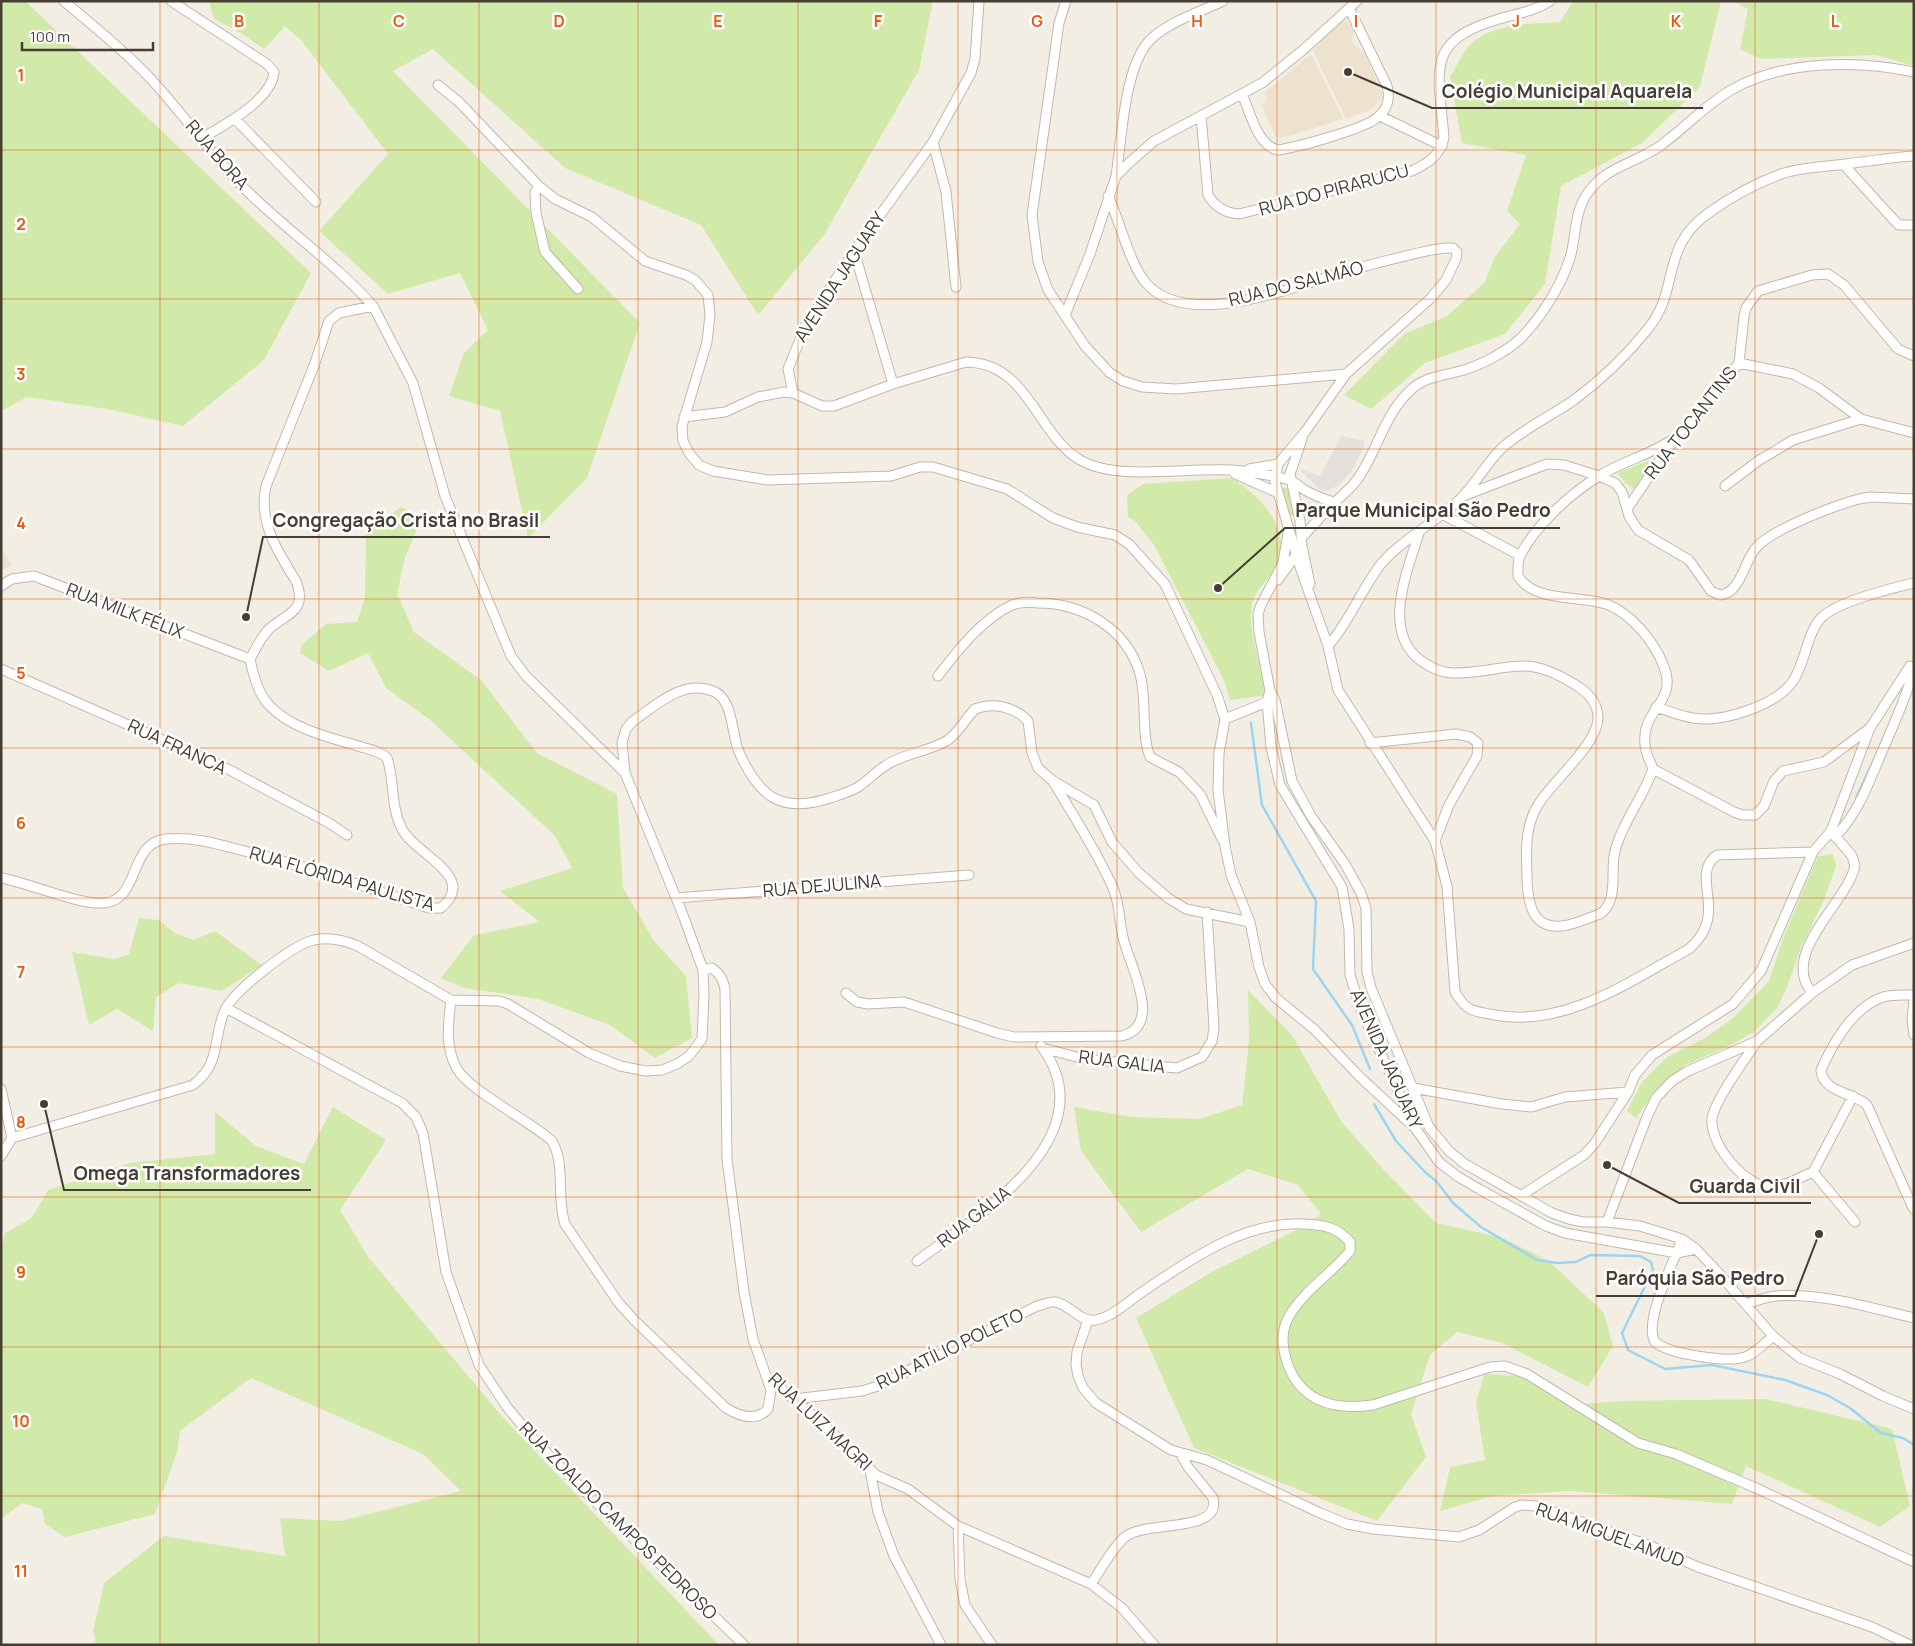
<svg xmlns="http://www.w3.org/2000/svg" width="1915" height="1646" viewBox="0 0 1915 1646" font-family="Manrope,sans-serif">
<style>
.education{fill:#ede2cd}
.green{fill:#d1eaaa}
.parking{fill:#e4e1dd}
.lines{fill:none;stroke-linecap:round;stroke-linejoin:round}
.stream{stroke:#9cd5f4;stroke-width:2.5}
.minor-casing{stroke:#c2b8a9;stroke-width:11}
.minor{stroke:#fff;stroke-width:9}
.grid{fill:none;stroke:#e8590c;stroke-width:1;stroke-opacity:0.55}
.labels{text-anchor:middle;stroke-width:5;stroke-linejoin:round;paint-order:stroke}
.street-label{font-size:18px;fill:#463e34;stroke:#fff}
.grid-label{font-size:16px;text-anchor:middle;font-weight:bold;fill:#e8590c;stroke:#fff;stroke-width:5;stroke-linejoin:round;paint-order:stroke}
.leader{fill:none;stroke:#463e34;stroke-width:2}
.callout-dot{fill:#463e34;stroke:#fff;stroke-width:2}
.callout-label{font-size:19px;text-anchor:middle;font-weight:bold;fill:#463e34;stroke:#fff;stroke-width:5;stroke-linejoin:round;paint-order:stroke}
</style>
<rect width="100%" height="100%" fill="#f3eee4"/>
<path class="education" d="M1340 21 1348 22 1354 29 1352 42 1366 56 1382 94 1381 99 1371 110 1346 119 1313 51Z
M1311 54 1343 119 1286 137 1275 136 1261 104 1267 101 1264 93Z
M3 551 12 565 1 570V552Z"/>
<path class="green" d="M1 1H25L311 273 264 360 183 426 107 409 27 397 1 411Z
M209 1H933L919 70 824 235 758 315 701 225 565 168 433 49 393 71 640 323 587 478 528 538 500 411 449 396 464 353 488 330 460 273 388 294 319 231 388 154 301 40 285 26 264 49 241 33 214 19Z
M1573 1H1721L1700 87 1642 143 1561 186 1545 284 1505 334 1425 363 1371 409 1344 395 1404 334 1447 316 1485 282 1494 258 1520 224 1507 211 1526 155 1462 143 1450 77C1457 67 1462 52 1471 44 1496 22 1529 24 1560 22Z
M1732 1H1914V66L1876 55 1761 59 1740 49 1748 9Z
M1648 461H1655L1634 489 1625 483 1617 473Z
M1231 478C1259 494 1293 530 1277 565 1270 579 1255 589 1252 604 1247 631 1262 669 1268 695L1230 700 1224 680 1154 545 1135 521 1128 517 1127 495 1143 484Z
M1290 487 1295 514 1289 516 1282 488Z
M401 507 422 518 405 558 397 594 414 632 481 680 537 753 617 794 623 888 654 941 686 976 692 1038 655 1058 610 1025 538 999 464 988 441 978 474 935 540 922 500 891 572 868 555 836 429 719 386 688 368 653 329 671 300 653 302 645 326 624 357 622 365 598 366 532Z
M1833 854 1836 866 1824 900 1802 945 1787 987 1777 1008 1754 1032 1727 1047 1685 1065 1654 1094 1636 1118 1627 1111 1642 1082 1667 1057 1705 1038 1733 1018 1769 981 1782 941 1818 856Z
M139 918 158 920 175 933 193 940 215 931 262 965 222 991 179 983 156 997 153 1031 117 1009 89 1025 72 952 115 959 129 954Z
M1248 990 1292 1035 1341 1121 1383 1169 1436 1223 1500 1237 1549 1261 1604 1313 1613 1346 1588 1387 1502 1343 1457 1332 1430 1355 1411 1414 1426 1457 1377 1521 1194 1448 1136 1318 1213 1271 1299 1229 1321 1214 1298 1185 1248 1169 1141 1232 1081 1151 1074 1107 1132 1117 1200 1119 1242 1105 1249 1041Z
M333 1107 386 1140 340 1210 369 1258 500 1414 719 1645H96L93 1631 104 1583 164 1536 285 1556 280 1518 340 1521 461 1491 423 1454 251 1378 180 1431 177 1452 155 1514 65 1537 45 1524 42 1509 22 1503 1 1519V1253L5 1233 32 1218 48 1190 130 1163 215 1154V1112L256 1146 304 1164Z
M1484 1374 1520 1376 1574 1405 1619 1401 1766 1399 1892 1429 1910 1506 1880 1527 1746 1466 1732 1504 1571 1491 1492 1496 1440 1511 1450 1467 1485 1460 1476 1403Z"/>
<path class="parking" d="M1341 436 1365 441 1361 453 1353 469 1340 484 1328 491H1321L1298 468 1320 476Z"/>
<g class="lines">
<path class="stream" d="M1251 723 1262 805 1316 901 1313 969 1352 1025 1370 1069
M1856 798 1882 742
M1374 1104 1396 1141 1425 1172 1437 1182 1453 1203 1481 1227 1537 1260 1557 1263 1576 1262 1590 1255 1640 1256 1651 1262 1653 1270 1622 1333 1628 1350 1665 1369 1712 1365 1785 1380 1827 1395 1850 1408 1881 1433 1903 1438 1914 1445"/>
<defs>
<path id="minor" d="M64 1C93 26 123 49 149 77 183 113 210 154 245 189 286 230 335 263 373 306
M171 1 267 64 274 72C272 100 224 125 202 138
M1066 1 1059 23 1032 215 1038 262 1048 290 1085 346 1110 373 1123 381 1142 387 1176 389 1346 374
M438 85 459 102 539 186 555 199 592 217 645 261 686 275 695 280 708 295 710 315 707 342 682 426 683 441 689 453 699 465 713 471 768 480 891 476 920 467H933L1007 489 1053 518 1077 527 1115 535 1129 544 1165 584 1217 695 1225 719 1219 753 1218 790 1225 846 1231 875 1250 922 1259 967 1265 984 1276 998 1315 1030 1361 1078 1415 1128
M1242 94C1250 111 1257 146 1278 150 1298 147 1365 129 1378 117 1388 109 1390 97 1387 86L1349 8
M1201 116 1208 195C1215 207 1225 213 1239 214L1412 171C1428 163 1439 157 1444 138 1439 72 1423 41 1499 19 1516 14 1535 11 1550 1
M1380 116 1442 146
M235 119 316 202
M933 142 946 192 956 287
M1844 165 1893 219 1899 225H1914
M1116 176C1122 139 1124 65 1151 39 1170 21 1200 12 1223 1
M539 186 535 192 536 213 545 252 578 289
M1108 196C1120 221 1129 263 1146 283 1186 330 1290 288 1338 274 1360 267 1382 262 1405 256 1421 253 1436 247 1453 248L1457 252 1456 259 1446 280 1431 298 1346 374 1305 432 1278 464 1275 482 1300 567 1328 646 1338 690 1435 841 1447 886 1455 992C1467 1012 1473 1011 1495 1015 1565 1028 1630 981 1689 949 1731 913 1688 876 1717 855L1813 852
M854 251 893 384
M1065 315 1090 254 1116 176 1129 163 1154 141 1262 83 1303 50 1357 1
M1739 363 1793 374 1819 388 1861 419 1914 433
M793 393 788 369 805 327 854 251 933 142 971 73 975 59 979 1
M684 417 725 412 758 397 784 392 793 393 822 406H834L893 384 966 362C1029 363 1036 434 1080 460 1120 483 1195 465 1242 471 1256 473 1277 476 1290 480 1295 482 1299 486 1303 489 1313 495 1323 499 1334 502
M1302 439 1290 474 1300 521 1302 546 1310 584
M1249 469 1278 464
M1235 474 1276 492
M1725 486 1758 461 1793 440 1861 419
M1463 496 1547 464 1564 465 1599 476 1615 483 1622 492 1629 516 1638 530 1689 560 1711 591 1720 595C1741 593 1744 561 1756 548 1770 530 1836 505 1859 499L1871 497 1914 499
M1627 509 1676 437 1707 404 1739 363 1744 316 1746 308 1758 291 1812 275 1828 274 1844 285 1898 349 1914 356
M1442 514 1519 555
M1288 533 1283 563 1261 605 1258 614 1259 632 1270 691 1275 700 1292 781 1311 816 1345 864 1361 893 1366 908 1367 972 1371 988 1429 1127 1449 1151 1465 1164 1552 1213 1569 1219 1583 1222H1607L1640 1226 1682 1239 1696 1249 1715 1269 1773 1336 1800 1358 1840 1374 1883 1396 1914 1409
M1419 533C1408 570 1381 630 1420 660 1431 668 1441 673 1455 673 1508 673 1521 651 1574 684 1586 691 1597 701 1598 716 1600 743 1551 782 1538 805 1525 826 1526 850 1527 874 1527 888 1528 907 1537 918 1553 936 1582 920 1600 914 1618 902 1611 875 1614 857 1617 831 1644 796 1653 769 1650 761 1645 752 1645 744 1641 709 1678 703 1664 667 1655 642 1631 613 1606 604 1578 595 1535 603 1518 576 1518 569 1517 560 1521 554 1537 524 1570 494 1599 476 1624 460 1652 455 1676 437
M1301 538C1312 527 1322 515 1333 504 1342 495 1352 488 1359 477 1379 447 1385 412 1413 388 1427 376 1447 375 1464 370 1483 364 1508 351 1522 337 1542 316 1561 286 1570 258 1576 238 1574 216 1585 197 1604 166 1633 165 1660 146 1685 128 1706 104 1733 89 1785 60 1857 60 1914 72
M1278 580 1298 552
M1 586 12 579 34 576 250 659
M1328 646C1350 621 1361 590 1381 564 1403 538 1438 522 1462 497 1477 482 1487 462 1503 447 1525 428 1551 416 1574 400 1601 380 1626 356 1647 330 1682 288 1658 248 1710 212 1731 197 1757 183 1781 174 1801 167 1824 167 1845 164 1868 162 1891 157 1914 156
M1 669 222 766 329 823 347 835
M938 676C958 650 982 619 1012 605 1020 602 1030 602 1038 603 1083 603 1127 629 1140 674 1147 699 1141 735 1150 757L1179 772 1200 794 1222 839
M1270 691 1267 701 1271 747 1280 785 1342 887 1349 929 1350 975 1361 1010 1415 1128 1439 1162 1457 1176 1479 1189 1546 1226 1565 1233 1677 1253 1696 1249
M1656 707C1668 711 1680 716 1693 718 1721 723 1776 706 1793 681 1806 662 1806 635 1821 618 1836 602 1892 588 1914 583
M1225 719 1272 700
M1370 743 1456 734 1470 737 1478 743 1477 756 1449 805 1435 841
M1653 769 1734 812 1742 815H1755L1764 806 1774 781 1783 771 1824 762 1870 728
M1 878C30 883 78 905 104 903 141 900 128 843 166 839 193 836 221 845 248 852 309 867 369 888 429 908H441C479 876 415 855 402 829 390 806 395 781 387 758 379 750 366 749 355 745 327 737 290 728 269 705 258 694 253 674 250 659 255 650 261 637 269 629 287 613 308 612 296 581 277 551 258 521 266 486L315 363 329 321 339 313 373 306 413 383 445 496 511 656 526 676 625 773
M676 898 969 875
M846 993 857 1002 868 1004 904 1002 997 1033 1014 1037 1122 1036C1165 1025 1128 963 1123 937 1119 921 1120 904 1113 888 1097 851 1073 816 1053 781
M1812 993C1779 953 1847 903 1855 866L1852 856 1832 832
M451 1000C448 1023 445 1048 457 1069 470 1091 530 1121 552 1141 566 1165 556 1198 565 1224L618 1302 634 1320 726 1408C739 1416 756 1422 768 1409L771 1390 753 1339 744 1292 727 1159 725 989C723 979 720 974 712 968L703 970
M1914 1000 1912 1019 1914 1035
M226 1008 402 1103 416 1117 423 1133 446 1272 479 1365 507 1407 534 1440 572 1479 744 1645
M1757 1041C1743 1063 1721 1091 1713 1114 1705 1140 1744 1186 1769 1187 1783 1188 1800 1177 1813 1172
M1043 1048 1084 1059 1177 1068 1202 1057 1212 1041 1214 1028 1207 912
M1413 1088 1502 1104 1531 1107 1565 1097 1628 1092
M1 1089 12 1138
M1 1156 12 1138 193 1085C222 1063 212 1039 225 1010 235 990 292 945 314 940 329 937 344 940 358 946L451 1000 499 1001 508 1004 589 1053 620 1066 646 1071 662 1070 677 1064 689 1056 702 1039 704 994 703 970 683 915 625 773 622 743 626 729 632 722C655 706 682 679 713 691 734 699 731 734 739 752 759 797 781 814 830 798 839 795 850 792 858 787 868 781 875 772 885 766 903 753 929 752 948 740 959 732 966 718 975 709 993 702 1015 707 1028 721L1032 753 1038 768 1053 781 1094 805 1112 842 1139 873 1168 898 1186 909 1250 922
M1813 1172 1853 1096
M1813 1172 1855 1222
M1522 1195 1584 1155 1595 1143 1628 1092 1635 1075 1652 1055 1733 1004 1761 971 1813 852 1831 831 1870 728 1910 666 1913 672C1906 698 1895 721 1885 745 1870 778 1861 810 1835 837
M1913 1208 1867 1105C1853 1092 1823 1093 1821 1070 1833 1043 1853 1007 1883 997 1893 994 1904 995 1914 995
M1607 1222 1647 1117 1656 1098 1672 1081 1688 1071 1757 1041 1812 993 1852 965 1914 943
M1682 1239C1674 1262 1643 1321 1655 1342 1669 1354 1727 1363 1745 1357 1755 1354 1765 1343 1773 1336
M917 1261C978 1216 1109 1136 1041 1046
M1746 1304C1755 1301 1766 1297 1776 1296 1820 1292 1871 1308 1914 1318
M1088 1320 1077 1352 1076 1365 1078 1376 1083 1388 1096 1403 1171 1450 1207 1460 1320 1513 1347 1524 1373 1529 1459 1537 1479 1530 1515 1507 1522 1505 1536 1506 1651 1546 1698 1567 1872 1627 1910 1645
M768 1378 822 1423 876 1475 908 1489 958 1526 1091 1584 1122 1608 1154 1645
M794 1399 862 1391 878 1386 1037 1306C1043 1305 1050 1301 1055 1302 1070 1304 1080 1323 1096 1320 1114 1316 1130 1300 1145 1290 1191 1259 1245 1221 1303 1224 1323 1225 1336 1226 1350 1242V1251C1331 1274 1302 1292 1288 1318 1282 1330 1282 1343 1285 1355 1296 1400 1331 1411 1373 1405L1490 1367 1505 1366 1527 1374 1638 1443 1676 1454 1756 1488 1914 1562
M870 1470 878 1512 894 1556 941 1645
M958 1526 960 1579 965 1605 992 1645
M1091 1584C1101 1570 1111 1549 1125 1537 1144 1520 1222 1534 1213 1498L1188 1467 1180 1453"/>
</defs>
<use href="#minor" class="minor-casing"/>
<use href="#minor" class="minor"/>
</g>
<path class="grid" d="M160 1V1645M319 1V1645M479 1V1645M638 1V1645M798 1V1645M958 1V1645M1117 1V1645M1277 1V1645M1436 1V1645M1596 1V1645M1755 1V1645M1 150H1914M1 299H1914M1 449H1914M1 599H1914M1 748H1914M1 898H1914M1 1047H1914M1 1197H1914M1 1347H1914M1 1496H1914"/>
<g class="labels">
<g class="street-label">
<text transform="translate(217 155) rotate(49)" y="6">RUA BORA</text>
<text transform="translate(1334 190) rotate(-15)" y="6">RUA DO PIRARUCU</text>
<text transform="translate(840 277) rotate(-57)" y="6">AVENIDA JAGUARY</text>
<text transform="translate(1296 284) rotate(-14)" y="6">RUA DO SALMÃO</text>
<text transform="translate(1691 423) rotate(-52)" y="6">RUA TOCANTINS</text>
<text transform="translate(125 611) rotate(21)" y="6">RUA MILK FÉLIX</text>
<text transform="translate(177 747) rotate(25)" y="6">RUA FRANCA</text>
<text transform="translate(342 879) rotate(16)" y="6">RUA FLÓRIDA PAULISTA</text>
<text transform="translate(822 886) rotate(-5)" y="6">RUA DEJULINA</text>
<text transform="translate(1386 1059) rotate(66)" y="6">AVENIDA JAGUARY</text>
<text transform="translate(1122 1062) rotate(7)" y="6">RUA GALIA</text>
<text transform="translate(974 1217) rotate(-38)" y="6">RUA GÁLIA</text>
<text transform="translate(950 1349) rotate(-26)" y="6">RUA ATÍLIO POLETO</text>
<text transform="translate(820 1422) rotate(43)" y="6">RUA LUIZ MAGRI</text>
<text transform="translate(618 1521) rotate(45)" y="6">RUA ZOALDO CAMPOS PEDROSO</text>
<text transform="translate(1610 1535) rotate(20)" y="6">RUA MIGUEL AMUD</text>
</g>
</g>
<g class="grid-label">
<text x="239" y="27">B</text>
<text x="399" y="27">C</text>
<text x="559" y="27">D</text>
<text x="718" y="27">E</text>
<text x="878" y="27">F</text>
<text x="1037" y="27">G</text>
<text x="1197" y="27">H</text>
<text x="1356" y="27">I</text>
<text x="1516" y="27">J</text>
<text x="1676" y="27">K</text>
<text x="1835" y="27">L</text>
<text x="21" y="81">1</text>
<text x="21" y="230">2</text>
<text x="21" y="380">3</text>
<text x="21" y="529">4</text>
<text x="21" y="679">5</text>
<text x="21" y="829">6</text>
<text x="21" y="978">7</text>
<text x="21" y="1128">8</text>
<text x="21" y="1278">9</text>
<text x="21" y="1427">10</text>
<text x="21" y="1577">11</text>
</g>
<path class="leader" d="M1348 72L1432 108H1703M1218 588L1285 528H1560M246 617L263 537H550M44 1104L64 1190H311M1607 1165L1679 1203H1811M1819 1234L1795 1296H1596"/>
<g class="callout-dot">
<circle cx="1348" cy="72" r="5"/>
<circle cx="1218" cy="588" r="5"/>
<circle cx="246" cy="617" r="5"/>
<circle cx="44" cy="1104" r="5"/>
<circle cx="1607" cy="1165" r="5"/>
<circle cx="1819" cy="1234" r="5"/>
</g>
<g class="callout-label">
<text x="1567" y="98">Colégio Municipal Aquarela</text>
<text x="1423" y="517">Parque Municipal São Pedro</text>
<text x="406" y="527">Congregação Cristã no Brasil</text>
<text x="187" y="1180">Omega Transformadores</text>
<text x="1745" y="1193">Guarda Civil</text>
<text x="1695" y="1285">Paróquia São Pedro</text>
</g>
<rect width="1915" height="1646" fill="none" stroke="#463e34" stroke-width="5"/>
<path d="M22 42v8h131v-8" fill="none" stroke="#463e34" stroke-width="2.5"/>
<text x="30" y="42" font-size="15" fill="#463e34" stroke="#ffffff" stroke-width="4" paint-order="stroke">100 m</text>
</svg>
